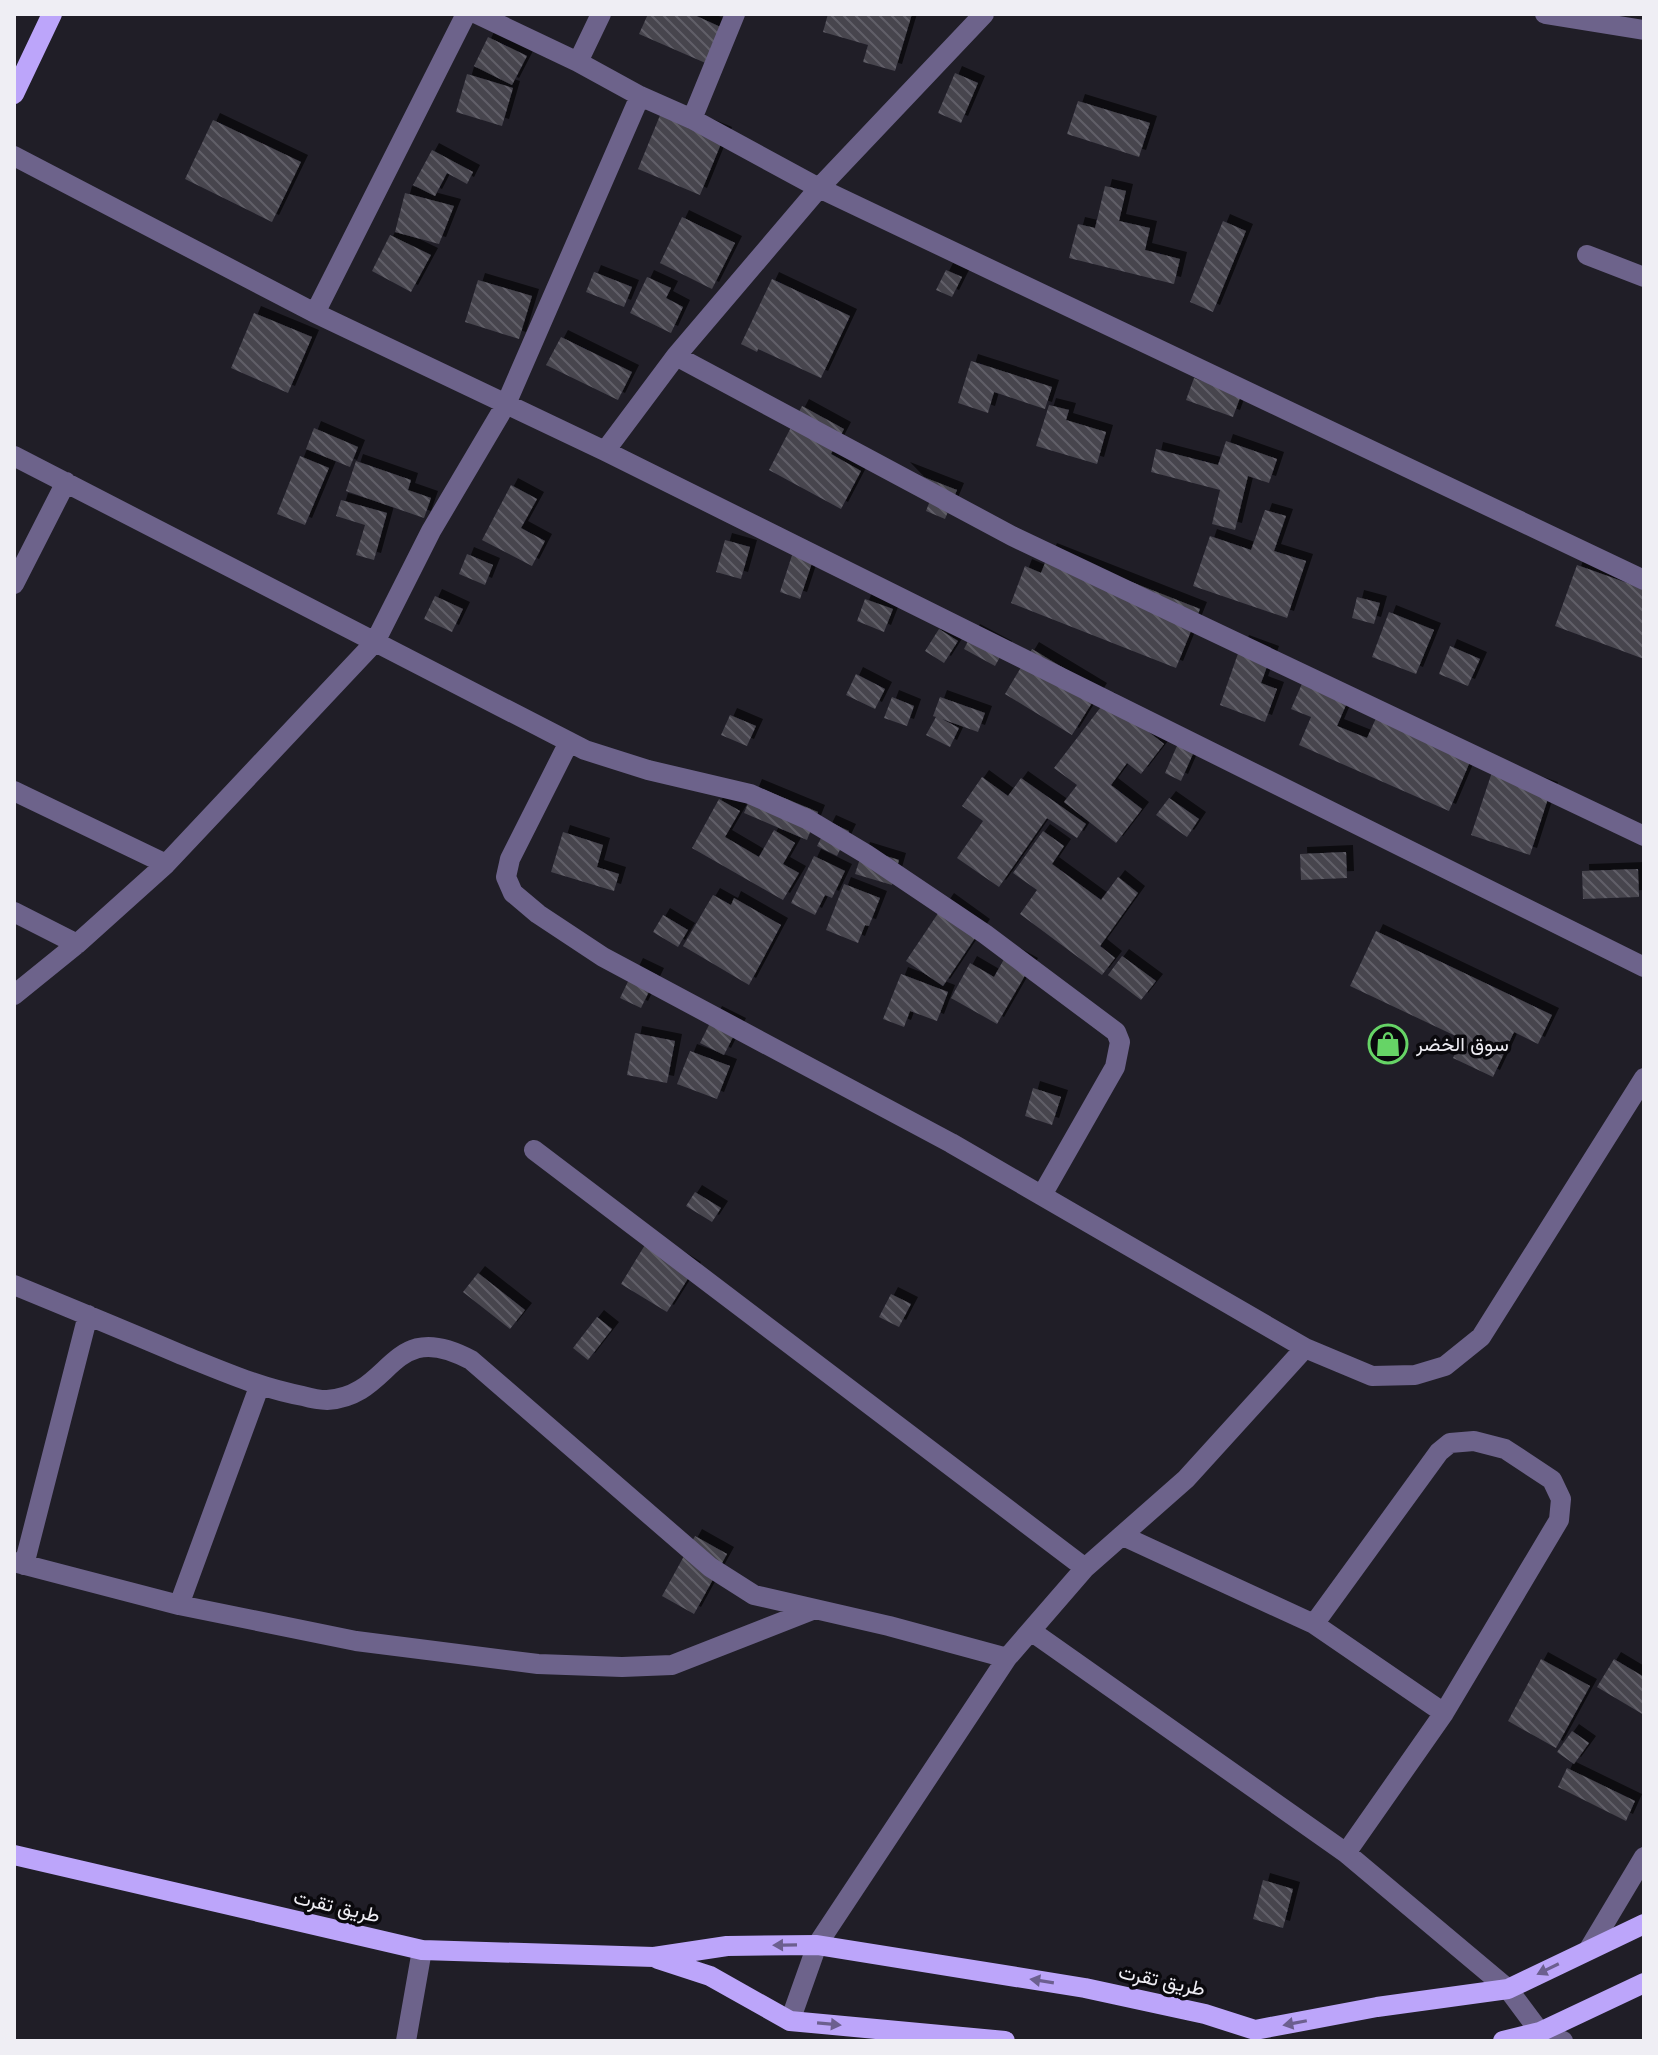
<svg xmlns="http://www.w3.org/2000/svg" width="1658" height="2055" viewBox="0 0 1658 2055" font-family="Poppins,Vazirmatn,sans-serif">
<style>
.building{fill:url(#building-back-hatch);filter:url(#shadow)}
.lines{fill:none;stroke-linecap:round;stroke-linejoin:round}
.minor{stroke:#6d638b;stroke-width:20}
.major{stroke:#bca5fa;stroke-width:20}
.oneway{fill:#6c5f8f}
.labels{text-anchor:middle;stroke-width:7;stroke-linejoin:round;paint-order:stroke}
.poi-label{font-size:20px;fill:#efeef4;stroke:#0a090d;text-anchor:start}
.street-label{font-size:20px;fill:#efeef4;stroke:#0a090d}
</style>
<defs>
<pattern id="building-back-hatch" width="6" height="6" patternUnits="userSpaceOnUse" patternTransform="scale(2)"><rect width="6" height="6" fill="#46444e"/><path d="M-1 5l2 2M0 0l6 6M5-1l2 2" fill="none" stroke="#615f68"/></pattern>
<filter id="shadow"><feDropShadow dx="7" dy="-7" stdDeviation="0" flood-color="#0009"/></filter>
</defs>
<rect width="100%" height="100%" fill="#201e27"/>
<path class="building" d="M648 14H692L725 29 710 65 639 34Z
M828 14H912L895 71 863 62 868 45 823 32Z
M488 37 527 56 512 85 474 66Z
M955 73 978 83 961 123 938 113Z
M467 74 513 88 502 126 456 112Z
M1078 101 1150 123 1139 157 1067 134Z
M663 108 725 134 700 195 638 169Z
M213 120 301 162 272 222 185 179Z
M432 150 473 172 467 184 447 173 435 196 413 185Z
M1105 186 1126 191 1119 221 1150 228 1145 250 1180 259 1174 284 1069 258 1078 224 1095 228Z
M405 193 454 206 439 244 395 232Z
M682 217 735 243 712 289 660 263Z
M1223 221 1246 231 1213 312 1190 302Z
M390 235 431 255 411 292 372 271Z
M946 270 962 277 952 297 936 290Z
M594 272 632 287 624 307 586 292Z
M647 277 671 288 666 298 683 307 671 333 630 313Z
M772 279 850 316 821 378 758 349 757 352 741 344Z
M478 280 532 296 519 339 465 322Z
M254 313 312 337 288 393 231 368Z
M561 337 632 372 618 400 546 365Z
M971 361 1052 387 1045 409 994 392 988 413 958 403Z
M1194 378 1241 395 1233 417 1186 400Z
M1049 405 1069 410 1066 420 1106 432 1097 464 1036 446Z
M802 406 844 429 831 454 861 471 841 509 769 470Z
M314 428 358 447 350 467 306 449Z
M1226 441 1277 459 1269 483 1248 476 1235 530 1212 524 1220 490 1151 472 1156 449 1218 465Z
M300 456 329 468 305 525 277 514Z
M356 461 411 480 408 490 431 498 424 518 346 491Z
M903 469 957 490 945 519 926 511 931 498Z
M511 485 537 499 521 528 545 541 532 566 482 540Z
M341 500 387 513 374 560 356 555 365 525 336 516Z
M1265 510 1286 516 1274 551 1306 561 1287 618 1193 586 1210 536 1251 550Z
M725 540 750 547 741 579 716 572Z
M794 549 814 557 800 599 780 592Z
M1050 550 1200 609 1176 668 1011 603 1025 566 1041 573Z
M467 554 493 565 485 585 459 574Z
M1577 565 1644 589V659L1555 626Z
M435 596 463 609 452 632 424 619Z
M1357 597 1380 603 1374 624 1352 618Z
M865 599 893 609 884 632 857 621Z
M1389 612 1434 630 1416 674 1372 657Z
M939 629 958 641 944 663 925 651Z
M973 631 1005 648 995 666 964 649Z
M1242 642 1272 653 1261 683 1277 689 1265 722 1220 705Z
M1450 646 1480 659 1468 686 1439 674Z
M1032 649 1100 690 1072 735 1005 694Z
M856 674 885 689 875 709 846 695Z
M1304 679 1349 698 1337 726 1367 738 1377 716 1472 757 1449 811 1299 745 1311 717 1291 709Z
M892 697 914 706 907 726 884 718Z
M940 697 985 713 978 732 942 719 959 728 950 747 926 735 936 717 933 716Z
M1107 699 1164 744 1141 774 1127 763 1111 785 1142 809 1116 843 1064 802 1077 785 1054 768Z
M730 715 756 726 747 746 721 735Z
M1180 739 1196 747 1181 781 1165 773Z
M1493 769 1551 789 1530 855 1471 835Z
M982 777 1008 796 1021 778 1086 824 1077 838 1047 818 999 887 957 858 983 821 962 806Z
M755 786 818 812 807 840 744 813Z
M1169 798 1199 819 1187 837 1156 815Z
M719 799 740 811 725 837 759 857 774 830 795 843 783 864 799 873 783 900 692 848Z
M829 822 849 831 837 856 817 846Z
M1043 831 1064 846 1052 864 1101 900 1118 877 1138 893 1100 946 1115 958 1102 975 1020 914 1037 890 1013 873Z
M563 832 603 845 597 867 619 874 614 891 551 872Z
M863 849 899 860 892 885 855 874Z
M1346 852 1347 878 1301 880 1300 854Z
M814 856 845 871 832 898 825 895 815 915 791 903Z
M1638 869 1639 897 1583 899 1582 871Z
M844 884 880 898 869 926 865 925 858 943 826 930Z
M713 895 731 905 734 898 781 925 749 985 683 946Z
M947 900 983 926 943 986 906 961Z
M663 915 688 930 678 947 653 932Z
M1376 931 1552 1015 1538 1044 1514 1032 1493 1077 1453 1058 1462 1039 1350 986Z
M1008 952 1031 965 997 1024 951 998 970 963 994 977Z
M1122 956 1156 981 1141 1000 1108 975Z
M636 965 657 975 641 1008 620 998Z
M901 974 948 992 937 1021 910 1011 904 1027 883 1019Z
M715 1013 739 1025 724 1055 700 1043Z
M635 1033 675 1041 667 1083 627 1075Z
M690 1051 730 1066 717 1099 677 1084Z
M1033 1088 1061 1097 1052 1125 1025 1116Z
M695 1192 721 1208 712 1222 686 1206Z
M648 1240 694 1269 667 1312 621 1284Z
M478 1273 525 1310 510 1329 463 1292Z
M891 1294 911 1304 899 1327 879 1317Z
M597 1317 612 1329 588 1360 573 1348Z
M695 1536 727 1554 694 1614 662 1596Z
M1541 1659 1590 1686 1556 1748 1508 1721Z
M1614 1659 1644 1677V1715L1597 1687Z
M1572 1731 1589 1743 1574 1764 1557 1752Z
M1567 1768 1635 1801 1626 1821 1558 1787Z
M1263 1880 1293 1889 1283 1928 1253 1919Z"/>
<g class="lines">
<path class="minor" d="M477 14 578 62
M601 14 578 62 640 96 692 119 819 188 1644 580
M1545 14 1644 30
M692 119 735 14
M14 156 315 313 605 451 1644 967
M1587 255 1644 277
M315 313 466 14
M676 356 1012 536 1644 836
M605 451 676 356 819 188 984 14
M14 456 585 750 648 770 750 794 809 820 866 854 985 934 1116 1032 1120 1042 1115 1067 1042 1195
M14 584 66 482
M569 742 510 859 506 877 513 893 538 914 603 957 951 1143 1305 1348 1372 1376 1415 1375 1445 1366 1481 1337 1644 1078
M14 791 166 864 375 642 431 531 506 404 640 96
M14 912 77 944
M14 995 77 944 166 864
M534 1150 1085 1568
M14 1285C70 1308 126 1331 182 1355 222 1371 260 1388 303 1396 310 1398 319 1400 327 1400 394 1396 389 1316 471 1360L710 1567 754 1595 889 1626 1007 1658
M1123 1536 1314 1624 1439 1452 1450 1443 1474 1441 1505 1449 1552 1480 1561 1499 1559 1520 1444 1713 1346 1853
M14 1562 179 1605 356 1641 538 1664 622 1667 672 1665 815 1609
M24 1565 88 1315
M179 1605 259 1387
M1314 1624 1444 1713
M1031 1631 1346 1853 1508 1989 1540 2032 1563 2041
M1589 1949 1644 1857
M790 2021 817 1945 1007 1658 1085 1568 1186 1479 1305 1348
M406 2041 422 1950"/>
<path class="major" d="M14 94 52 14
M14 1855 422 1950 654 1957 727 1946 817 1945 1085 1988 1205 2014 1255 2030 1377 2007 1508 1989 1644 1924
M658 1959 710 1976 790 2021 1005 2041
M1503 2041 1540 2032 1644 1983"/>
</g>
<defs><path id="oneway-solid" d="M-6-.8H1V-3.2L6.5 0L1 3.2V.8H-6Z" transform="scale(2)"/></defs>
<g class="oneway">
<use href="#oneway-solid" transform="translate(785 1945) rotate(179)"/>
<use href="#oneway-solid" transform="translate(1548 1969) rotate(154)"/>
<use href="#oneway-solid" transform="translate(1042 1981) rotate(-171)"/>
<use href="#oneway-solid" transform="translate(1295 2023) rotate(169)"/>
<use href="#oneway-solid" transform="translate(829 2024) rotate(5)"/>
</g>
<defs>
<symbol id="shop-ring" viewBox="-11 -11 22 22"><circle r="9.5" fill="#0a090d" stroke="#66d466" stroke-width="1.5"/><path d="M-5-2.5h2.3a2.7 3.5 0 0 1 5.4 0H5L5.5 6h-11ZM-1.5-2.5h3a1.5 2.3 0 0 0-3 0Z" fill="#66d466"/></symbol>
</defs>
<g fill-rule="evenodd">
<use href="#shop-ring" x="1366" y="1022" width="44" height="44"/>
</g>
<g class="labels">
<g class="poi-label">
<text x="1416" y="1051">سوق الخضر</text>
</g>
<g class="street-label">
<text transform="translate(337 1906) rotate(13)" y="7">طريق تقرت</text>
<text transform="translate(1162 1980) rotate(12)" y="7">طريق تقرت</text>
</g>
</g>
<rect width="1658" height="2055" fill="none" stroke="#efeef4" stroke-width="32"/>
</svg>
